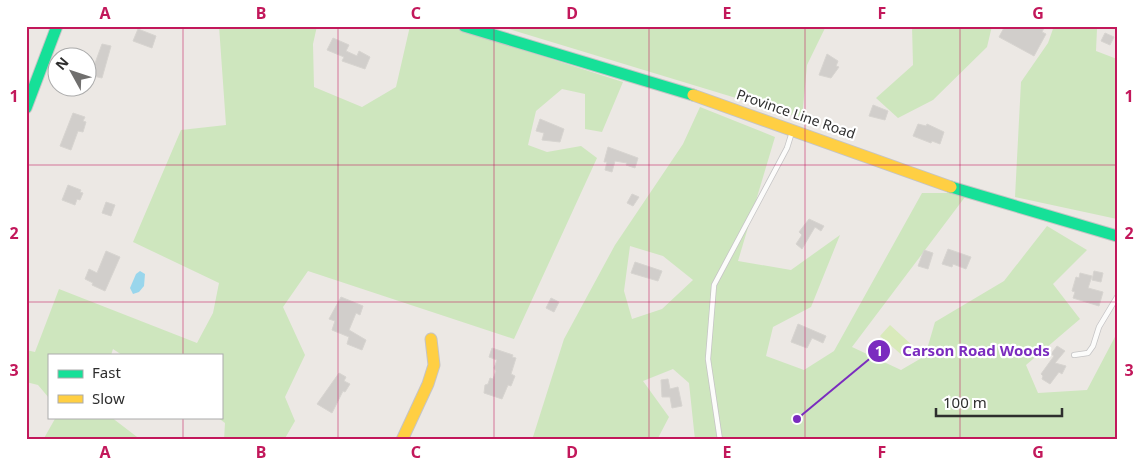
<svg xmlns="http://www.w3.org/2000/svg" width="1143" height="466" viewBox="0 0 1143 466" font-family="'Noto Sans',sans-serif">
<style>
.green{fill:#cee6be;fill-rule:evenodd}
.pitch{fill:#d9eabb}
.water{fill:#99d6ec}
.building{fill:#d1cecb;stroke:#d7d4d0}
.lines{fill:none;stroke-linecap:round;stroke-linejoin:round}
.lane-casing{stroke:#c5c4c5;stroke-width:6}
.fast-casing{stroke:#c5c4c5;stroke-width:13}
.slow-casing{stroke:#c5c4c5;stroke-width:13}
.lane{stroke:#fcfcfb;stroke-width:4.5}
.fast{stroke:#16e098;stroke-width:11}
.slow{stroke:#ffcf43;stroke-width:11}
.grid{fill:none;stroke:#c2185b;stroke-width:1;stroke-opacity:0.55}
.labels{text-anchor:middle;stroke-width:4.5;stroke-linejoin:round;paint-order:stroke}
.street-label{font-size:14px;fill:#2e2e2e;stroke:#fff}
.leader{fill:none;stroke:#7b2cbf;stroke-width:2}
.callout-dot{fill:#7b2cbf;stroke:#fff;stroke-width:2}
.mark-label{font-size:15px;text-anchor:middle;font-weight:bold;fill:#fff}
.callout-label{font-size:15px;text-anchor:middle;font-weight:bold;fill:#7b2cbf;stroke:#fff;stroke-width:4.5;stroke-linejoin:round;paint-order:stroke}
.neatline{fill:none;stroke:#c2185b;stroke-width:2}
.grid-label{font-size:16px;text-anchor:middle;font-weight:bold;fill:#c2185b}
</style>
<rect width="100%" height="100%" fill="#ece8e4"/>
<path class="green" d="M219 26H317L313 44 314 87 362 107 396 87 410 26H448L623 82 602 132 585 129V94L562 89 536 111 528 145 547 152 581 146 597 158 514 339 308 271 283 307 305 355 285 397 295 421 284 440H224L225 423 217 417H221V355H122L113 349 111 355H49V398L38 385 26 382V350L35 352 59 289 197 343 213 313 219 283 133 242 181 130 226 125Z
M499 26H826L807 65 802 118Z
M912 26H992L987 47 933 100 898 118 876 98 913 65Z
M1054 26H1100L1097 29 1096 51 1117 59V219L1015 197 1021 82 1048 43Z
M700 107 775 137 738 261 791 270 840 235 811 307 773 327 766 356 804 370 834 351 922 193H968L852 347 901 370 925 356 935 322 1004 281 1047 226 1087 250 1053 284 1080 319 1026 365 1038 393 1087 390 1117 333V440H695L689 383 673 369 643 381 669 417 657 440H532L564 339 615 245 683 144ZM630 246 663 256 693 280 662 309 632 319 624 291Z
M56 417H111L141 440H43Z"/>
<path class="pitch" d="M890 325 913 346 903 356 880 336Z"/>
<path class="water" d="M140 271 145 274 144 286 139 292 133 294 130 288 136 274Z"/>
<path class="building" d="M1005 26H1045L1042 32 1046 34 1034 56 999 37Z
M138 29 156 36 152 48 133 41Z
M1105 33 1114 37 1110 45 1101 41Z
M333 38 349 45 346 51 357 56 359 51 370 57 365 69 342 61 344 57 327 50Z
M102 44 111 46 102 78 93 76 96 66H94Z
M827 54 838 61 836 66 839 67 831 78 819 75Z
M873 105 888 111 885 120 869 116Z
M73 113 85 117 83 121 86 122 83 132 78 131 71 150 60 146Z
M540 119 564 129 560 142 542 140 544 133 536 131Z
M918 124 926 126 927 124 944 132 940 144 932 141 931 143 913 136Z
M608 147 638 158 635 168 626 165 627 163 615 161 612 172 605 170 607 162H604L605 158Z
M68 185 81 190 80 192 83 193 80 200 77 199 75 205 62 200Z
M632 194 639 197 633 206 627 203Z
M106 202 115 205 111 216 102 213Z
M809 219 824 226 821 231 815 227 802 249 796 244 802 235 799 232Z
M948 249 971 257 966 269 953 264 952 267 942 264Z
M924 250 933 253 928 269 918 266Z
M106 251 120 257 105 291 92 285 93 283 85 279 89 269 97 273Z
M635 262 662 271 658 281 631 273Z
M1094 271 1103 273 1101 282 1092 280Z
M1080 273 1092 276 1088 288 1103 292 1099 306 1073 298 1075 292 1072 291 1076 277 1079 278Z
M341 297 363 306 360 315 356 313 349 330 366 340 362 350 347 344 349 337 332 330 335 321 329 319Z
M551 298 559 302 554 312 546 308Z
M798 324 826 336 823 343 812 338 807 348 791 342Z
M1057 346 1065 351 1055 363 1066 366 1062 374 1059 372 1050 384 1042 379 1043 376 1041 374 1054 356 1051 354Z
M492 348 513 355 512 357 516 358 511 374 515 376 511 386 508 385 502 399 484 393 485 385 488 384 490 378 493 379 496 371 494 368 497 360 489 357Z
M339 373 346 377 344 381 350 384 345 392 343 391 332 413 317 404Z
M668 379 670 389 678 387 682 406 672 408 670 397H662L661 380Z"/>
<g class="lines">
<defs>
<path id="lane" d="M1074 355 1088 353 1093 346 1099 327 1117 297
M720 440 708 359 714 285 787 148 792 132"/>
<path id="fast" d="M464 26 693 95
M26 108 57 26
M951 187 1117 236"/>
<path id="slow" d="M693 95 951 187
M402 440 428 384 434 365 431 339"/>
</defs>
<use href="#lane" class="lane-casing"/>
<use href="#fast" class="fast-casing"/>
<use href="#slow" class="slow-casing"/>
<use href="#lane" class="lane"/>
<use href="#fast" class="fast"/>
<use href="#slow" class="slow"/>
</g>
<path class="grid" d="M183 26V355M338 26V440M494 26V440M649 26V440M805 26V440M960 26V440M26 165H1117M26 302H1117M183 417V440"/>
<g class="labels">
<g class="street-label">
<text transform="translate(796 114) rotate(19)" y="5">Province Line Road</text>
</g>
</g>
<path class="leader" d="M797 419L879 351"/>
<g class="callout-dot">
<circle cx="797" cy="419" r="5"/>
<circle cx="879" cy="351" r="12"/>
</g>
<g class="mark-label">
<text x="879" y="356">1</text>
</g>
<g class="callout-label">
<text x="976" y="356">Carson Road Woods</text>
</g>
<rect width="1143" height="466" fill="none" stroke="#ffffff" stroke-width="55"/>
<rect x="48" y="354" width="175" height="65" fill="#ffffff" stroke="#ababab"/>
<rect x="58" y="370" width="25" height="8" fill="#16e098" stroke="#ababab"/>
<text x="92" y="378" font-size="15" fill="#2e2e2e">Fast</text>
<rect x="58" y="395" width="25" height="8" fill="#ffcf43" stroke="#ababab"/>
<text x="92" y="404" font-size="15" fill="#2e2e2e">Slow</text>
<g transform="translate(72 72) rotate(310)"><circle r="24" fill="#ffffff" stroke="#ababab"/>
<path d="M0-4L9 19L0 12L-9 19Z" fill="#706f6e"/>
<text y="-8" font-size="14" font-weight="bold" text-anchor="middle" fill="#2e2e2e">N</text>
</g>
<path d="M936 408v8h126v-8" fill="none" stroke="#2e2e2e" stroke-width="2.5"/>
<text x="943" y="408" font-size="15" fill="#2e2e2e" stroke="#ffffff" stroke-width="4" paint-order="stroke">100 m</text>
<rect x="28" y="28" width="1088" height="410" class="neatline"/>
<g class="grid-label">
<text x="105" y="19">A</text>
<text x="261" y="19">B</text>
<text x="416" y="19">C</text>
<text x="572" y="19">D</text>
<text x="727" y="19">E</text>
<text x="882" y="19">F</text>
<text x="1038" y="19">G</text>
<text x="14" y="102">1</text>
<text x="1129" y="102">1</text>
<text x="14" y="239">2</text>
<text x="1129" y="239">2</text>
<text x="14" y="376">3</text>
<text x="1129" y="376">3</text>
<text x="105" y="458">A</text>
<text x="261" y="458">B</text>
<text x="416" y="458">C</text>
<text x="572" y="458">D</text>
<text x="727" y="458">E</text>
<text x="882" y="458">F</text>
<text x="1038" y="458">G</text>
</g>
</svg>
